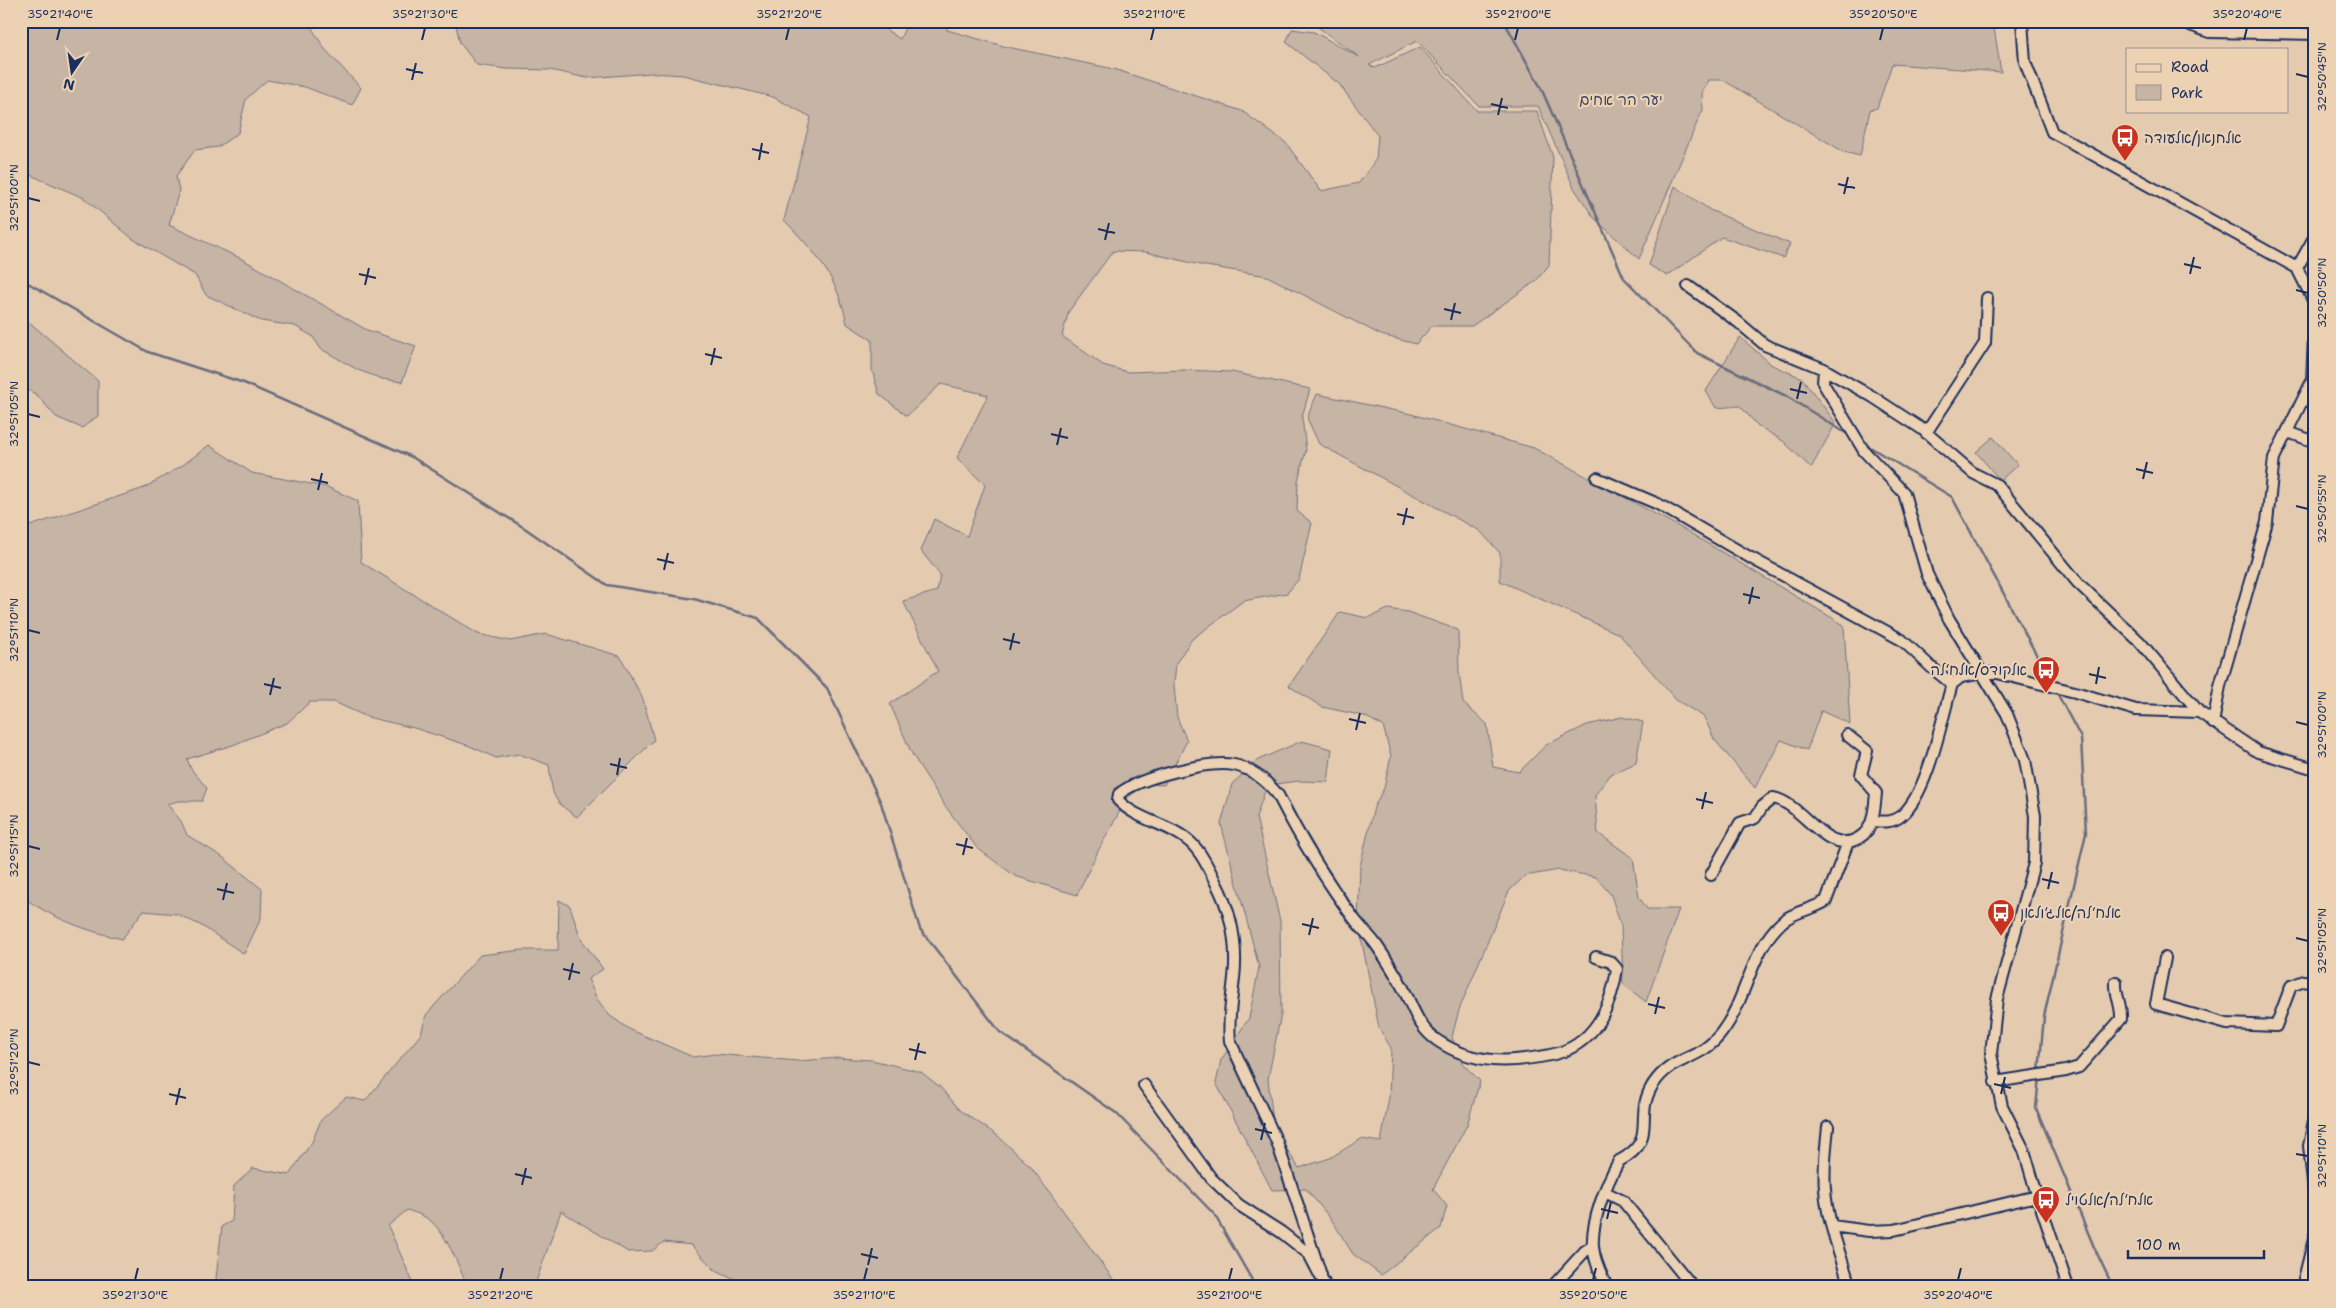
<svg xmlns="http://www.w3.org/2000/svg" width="2336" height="1308" viewBox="0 0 2336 1308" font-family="'Shantell Sans','Playpen Sans Hebrew',sans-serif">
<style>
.green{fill:#c6b4a4;stroke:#707281}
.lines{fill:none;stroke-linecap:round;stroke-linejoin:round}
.stream{stroke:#6a6c7f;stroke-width:2.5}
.minor-casing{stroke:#1b2f5e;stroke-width:14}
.minor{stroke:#ecd2b3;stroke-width:10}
.ticks{fill:none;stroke:#1b2f5e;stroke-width:2}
.labels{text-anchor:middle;stroke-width:4.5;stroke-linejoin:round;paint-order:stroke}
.park-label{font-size:15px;fill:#354368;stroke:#ecd2b3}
.poi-label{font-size:15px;fill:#1b2f5e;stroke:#ecd2b3;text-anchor:start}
.neatline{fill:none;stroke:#1b2f5e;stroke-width:2}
.ticks-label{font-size:12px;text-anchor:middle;fill:#1b2f5e}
</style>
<rect width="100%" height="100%" fill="#e4cbb0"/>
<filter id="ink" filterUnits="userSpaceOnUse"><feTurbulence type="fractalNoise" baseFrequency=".02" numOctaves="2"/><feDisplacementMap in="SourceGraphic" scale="10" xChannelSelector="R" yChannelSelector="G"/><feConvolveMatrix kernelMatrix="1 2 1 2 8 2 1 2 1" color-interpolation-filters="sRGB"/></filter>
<g filter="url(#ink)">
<path class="green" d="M21 21H304L310 25 324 48 361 88 352 105 305 87 267 80 246 99 238 133 218 147 195 150 176 176 179 191 169 225 242 259 367 330 416 346 402 382 382 379 358 370 321 349 312 336 295 326 261 321 206 295 195 275 133 239 84 198 21 171Z
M455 21H873L900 39 908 21H948L947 30 1007 47 1114 69 1242 111 1286 143 1321 191 1359 183 1376 159 1378 136 1339 84 1286 42 1292 29 1314 32 1359 57 1315 25 1286 21H1993L2001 72 1892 64 1877 108 1870 110 1860 156 1844 152 1723 80H1709L1702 93 1703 110 1700 116 1639 259 1594 218 1574 188 1538 106H1479L1417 41 1369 65 1375 68 1420 47 1477 111H1537L1553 157 1549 265 1536 281 1472 326H1432L1416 344 1381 335 1267 276 1200 265 1146 252 1113 251 1069 311 1062 336 1103 365 1128 372 1185 370 1232 372 1310 389 1302 417 1306 450 1298 480 1297 511 1312 523 1299 579 1287 593 1243 601 1192 639 1176 663 1174 685 1177 717 1187 741 1164 785 1146 784 1127 798 1099 849 1077 895 1015 876 977 848 945 806 912 754 890 704 938 671 903 601 937 591 940 575 921 551 934 519 967 536 985 485 957 458 988 395 941 384 907 416 879 394 872 370V340L847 324C838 278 816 253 784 220L811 117 773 97 683 75 652 73 587 78 550 70 506 69 477 65 460 43Z
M1675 186 1710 210 1790 244 1783 258 1722 237 1667 276 1649 265Z
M28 321 98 381V416L82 428 56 417 37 395 21 386V327Z
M1740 337 1772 365 1802 378 1836 423 1811 468 1783 441 1757 425 1740 406 1716 408 1706 391Z
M1317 394 1411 414 1534 448 1683 529 1844 625 1850 724 1821 711 1807 750 1781 740 1755 788 1714 739 1704 717 1676 700 1619 634 1500 581V553L1480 531 1319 444 1307 418Z
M1993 437 2018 465 2000 480 1976 452Z
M209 445 252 473 327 487 358 501 361 562 478 634 510 641 546 634 620 656 643 699 654 740 577 817C550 799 553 795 549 765L519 754 496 758 470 746 414 728 367 717 334 702H310L287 723 233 745 187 759 191 769 207 788 202 801H178L167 804 181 821 187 835 221 856 262 889 261 918 244 954 202 926 177 914 143 911 122 939C86 931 52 918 21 896V529L144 488 183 465Z
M1388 609 1408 612 1458 630 1459 672 1463 703 1487 724 1493 767 1519 772 1546 745 1587 725 1622 717 1643 722 1636 763 1611 774 1595 795 1598 833 1633 858 1639 897 1647 909H1679L1646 1002 1623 984 1621 926 1611 895 1596 877 1559 870 1525 876 1509 891 1459 1010 1452 1037 1462 1063 1480 1081 1467 1125 1433 1189 1447 1206 1441 1228 1381 1275 1353 1254 1331 1219 1306 1189 1272 1190 1216 1083 1221 1060 1249 1018 1259 967 1221 824 1232 784 1258 760 1302 741 1332 749 1328 782 1299 781 1267 785 1256 817 1280 921 1281 1014 1268 1079 1274 1129 1299 1168 1330 1158 1361 1139 1381 1142 1389 1097 1391 1048 1379 1028 1358 922 1360 866 1374 807 1384 788 1391 756 1383 726 1364 716 1322 707 1289 686 1340 612 1368 618Z
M559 900 570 906 581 939 603 969 588 979 597 999 609 1015 629 1029 693 1057 715 1054 798 1061 838 1058 872 1060 921 1072 940 1087 960 1110 998 1136 1031 1167 1119 1287H771L737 1280 714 1269 691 1245 664 1242 652 1251 628 1252 561 1211 536 1282 531 1287H467C460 1268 444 1227 425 1217 420 1214 413 1212 407 1210L388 1226 415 1287H215L222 1226 232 1221 234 1186 253 1168 289 1175 312 1142 321 1120 346 1097 365 1101 421 1034 426 1015 480 955 522 950H558Z"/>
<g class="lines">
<path class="stream" d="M1504 21 1541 88 1624 278 1697 353 1786 396 1849 435
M21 279 148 352 244 383 412 457 526 529 607 585 694 599 758 618 827 688 881 803 920 929 1000 1032 1116 1113 1214 1214 1256 1287
M1865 444 1952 497 2051 682
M2039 1072 2044 1016 2086 833 2081 738 2056 691
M2039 1077 2036 1108 2094 1247 2113 1287"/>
<defs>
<path id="minor" d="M2022 21 2025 62 2052 132 2297 268 2315 304
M2179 21 2209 32 2315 34
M2297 268 2315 236
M1688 286 1738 322 1765 345 1824 369 1873 397 1922 429 1973 473 1997 485 2078 583 2140 642 2199 712
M1824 369 1823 383 1864 451 1904 493 1927 574 1949 619 2007 714 2025 760 2035 816 2034 863 1997 999 1991 1054 2002 1106 2024 1150 2038 1198 2068 1287
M2288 432 2315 442
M1926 433 1985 343 1987 298
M1597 478 1658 504 1751 558 1902 640 1931 667 1952 684
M2213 723 2220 686 2267 522 2274 458 2312 381 2315 315
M1873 821C1883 822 1893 823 1902 815 1928 793 1942 718 1952 684L1961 677 1982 673H1997L2075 692 2136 710 2199 712 2258 752 2315 769
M1711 875 1740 823 1755 818 1762 807 1773 798C1801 803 1823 850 1852 841 1874 834 1874 813 1876 793L1861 775 1867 751 1847 735
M2165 958 2156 1004 2227 1024 2276 1026 2291 986 2304 981 2315 983
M1995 1082 2066 1071 2079 1067 2121 1019C2122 1006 2115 995 2116 982
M1144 1085 1211 1178 1239 1205 1281 1232 1309 1254 1326 1287
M2315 1115 2309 1146 2315 1201
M1828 1127C1826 1148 1823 1168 1825 1189 1827 1222 1841 1255 1850 1287
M1605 1192 1623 1201 1693 1287
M1832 1226 1869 1231 1894 1230 2037 1196
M1321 1275 1277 1142 1230 1041C1227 1015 1234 991 1235 965 1236 935 1229 907 1215 881 1208 867 1201 852 1190 842 1169 823 1137 821 1118 800L1119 794C1138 778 1209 760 1234 765 1253 769 1266 780 1278 795 1300 838 1326 881 1355 920 1362 929 1371 937 1377 946 1386 959 1396 974 1403 988 1413 1007 1418 1028 1438 1041 1474 1065 1510 1063 1550 1055 1593 1047 1611 1008 1617 969L1611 962 1596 957
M1552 1287 1585 1251 1593 1246
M1607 1287C1601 1274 1594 1260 1593 1246 1591 1221 1607 1182 1619 1161 1661 1139 1631 1117 1654 1083 1673 1055 1700 1062 1722 1032 1747 999 1750 951 1782 922 1794 911 1812 910 1826 901L1848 842
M2302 1287 2315 1235"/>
</defs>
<use href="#minor" class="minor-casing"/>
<use href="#minor" class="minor"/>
</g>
</g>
<path class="ticks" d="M57 40 60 28M422 40 425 28M786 40 789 28M1151 40 1154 28M1515 40 1518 28M1880 40 1883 28M2244 40 2247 28M406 69 423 73M2296 74 2308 77M412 80 416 63M1491 104 1508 108M1498 115 1502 98M752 149 769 153M759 160 762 143M1838 184 1855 188M1844 194 1848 177M28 198 40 201M1098 229 1115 233M1105 240 1109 223M2184 264 2201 268M359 274 376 278M2190 274 2194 257M365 285 369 268M2296 290 2308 293M1444 309 1461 313M1451 320 1455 303M705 354 722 358M711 365 715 348M1790 389 1807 393M1797 399 1801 382M28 414 40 417M1051 434 1068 438M1057 445 1061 428M2136 469 2153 473M311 479 328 483M2143 479 2147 462M318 490 322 473M2296 506 2308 509M1397 514 1414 518M1403 525 1407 508M657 559 674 563M664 570 668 553M1743 594 1760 598M1749 604 1753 587M28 630 40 633M1003 639 1020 643M1010 650 1014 633M2089 674 2106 678M264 684 281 688M2096 684 2099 667M270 695 274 678M1349 719 1366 723M2296 722 2308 725M1356 730 1360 713M610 764 627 768M617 775 620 758M1696 799 1713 803M1702 809 1706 792M956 844 973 848M28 846 40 849M963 855 967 838M2042 879 2059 883M217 889 234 893M2048 889 2052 872M223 900 227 883M1302 924 1319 928M1309 935 1313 918M2296 938 2308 941M563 969 580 973M569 980 573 963M1648 1004 1665 1008M1655 1014 1659 997M909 1049 926 1053M915 1060 919 1043M28 1062 40 1065M1994 1084 2011 1088M169 1094 186 1098M2001 1094 2005 1077M176 1105 180 1088M1255 1129 1272 1133M1261 1140 1265 1123M2296 1154 2308 1156M515 1174 532 1178M522 1185 526 1168M1601 1209 1618 1213M1607 1219 1611 1202M861 1254 878 1258M868 1265 872 1248M135 1280 138 1268M500 1280 503 1268M864 1280 867 1268M1229 1280 1232 1268M1593 1280 1596 1268M1958 1280 1961 1268"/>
<defs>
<symbol id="bus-pin" viewBox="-11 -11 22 30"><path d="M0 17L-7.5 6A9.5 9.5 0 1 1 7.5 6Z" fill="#c8321e" stroke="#ecd2b3"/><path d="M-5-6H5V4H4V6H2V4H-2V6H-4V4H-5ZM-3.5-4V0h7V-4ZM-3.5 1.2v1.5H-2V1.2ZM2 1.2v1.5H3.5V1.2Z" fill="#fff"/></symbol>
</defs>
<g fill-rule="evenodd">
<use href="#bus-pin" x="2109" y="122" width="32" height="43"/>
<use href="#bus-pin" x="2030" y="654" width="32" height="43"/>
<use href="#bus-pin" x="1985" y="897" width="32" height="43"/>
<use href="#bus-pin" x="2030" y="1184" width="32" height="43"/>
</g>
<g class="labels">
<g class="park-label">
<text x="1621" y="105">יער הר אחים</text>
</g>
<g class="poi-label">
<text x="2144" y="143">אלחנאן/אלעודה</text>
<text x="2027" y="675" text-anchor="end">אלקודס/אלח׳לה</text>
<text x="2020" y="918">אלח׳לה/אלג׳ולאן</text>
<text x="2065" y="1205">אלח׳לה/אלטויל</text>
</g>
</g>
<rect width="2336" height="1308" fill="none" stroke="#ecd2b3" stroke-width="55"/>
<rect x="2126" y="48" width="162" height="65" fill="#ecd2b3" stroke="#989191"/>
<rect x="2136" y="64" width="25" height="8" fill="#ecd2b3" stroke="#989191"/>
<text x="2171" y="72" font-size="15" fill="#1b2f5e">Road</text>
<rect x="2136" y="85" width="25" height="15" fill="#c6b4a4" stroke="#989191"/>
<text x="2171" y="98" font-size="15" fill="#1b2f5e">Park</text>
<g transform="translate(72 72) rotate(193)" stroke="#ecd2b3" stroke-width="4" paint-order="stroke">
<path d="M0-4L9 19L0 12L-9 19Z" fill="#1b2f5e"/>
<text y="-8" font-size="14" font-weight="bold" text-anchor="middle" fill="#1b2f5e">N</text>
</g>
<path d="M2128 1250v8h136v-8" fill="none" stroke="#1b2f5e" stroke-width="2.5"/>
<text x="2136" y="1250" font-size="15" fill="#1b2f5e" stroke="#ecd2b3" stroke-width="4" paint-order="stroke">100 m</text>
<rect x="28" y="28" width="2280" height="1252" class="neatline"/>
<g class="ticks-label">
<text x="60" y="18">35°21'40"E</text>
<text x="425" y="18">35°21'30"E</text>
<text x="789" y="18">35°21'20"E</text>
<text x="1154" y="18">35°21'10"E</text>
<text x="1518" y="18">35°21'00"E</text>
<text x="1883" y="18">35°20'50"E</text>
<text x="2247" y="18">35°20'40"E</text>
<text transform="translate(2322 77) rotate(-90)" y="4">32°50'45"N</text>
<text transform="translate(14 198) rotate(-90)" y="4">32°51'00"N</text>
<text transform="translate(2322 293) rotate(-90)" y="4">32°50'50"N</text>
<text transform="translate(14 414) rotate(-90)" y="4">32°51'05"N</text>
<text transform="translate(2322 509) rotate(-90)" y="4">32°50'55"N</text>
<text transform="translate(14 630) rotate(-90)" y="4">32°51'10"N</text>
<text transform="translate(2322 725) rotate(-90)" y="4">32°51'00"N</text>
<text transform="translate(14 846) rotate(-90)" y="4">32°51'15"N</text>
<text transform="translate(2322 941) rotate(-90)" y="4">32°51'05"N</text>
<text transform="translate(14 1062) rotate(-90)" y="4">32°51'20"N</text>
<text transform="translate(2322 1156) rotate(-90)" y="4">32°51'10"N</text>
<text x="135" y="1299">35°21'30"E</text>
<text x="500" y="1299">35°21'20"E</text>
<text x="864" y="1299">35°21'10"E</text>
<text x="1229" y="1299">35°21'00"E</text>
<text x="1593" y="1299">35°20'50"E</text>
<text x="1958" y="1299">35°20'40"E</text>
</g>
</svg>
